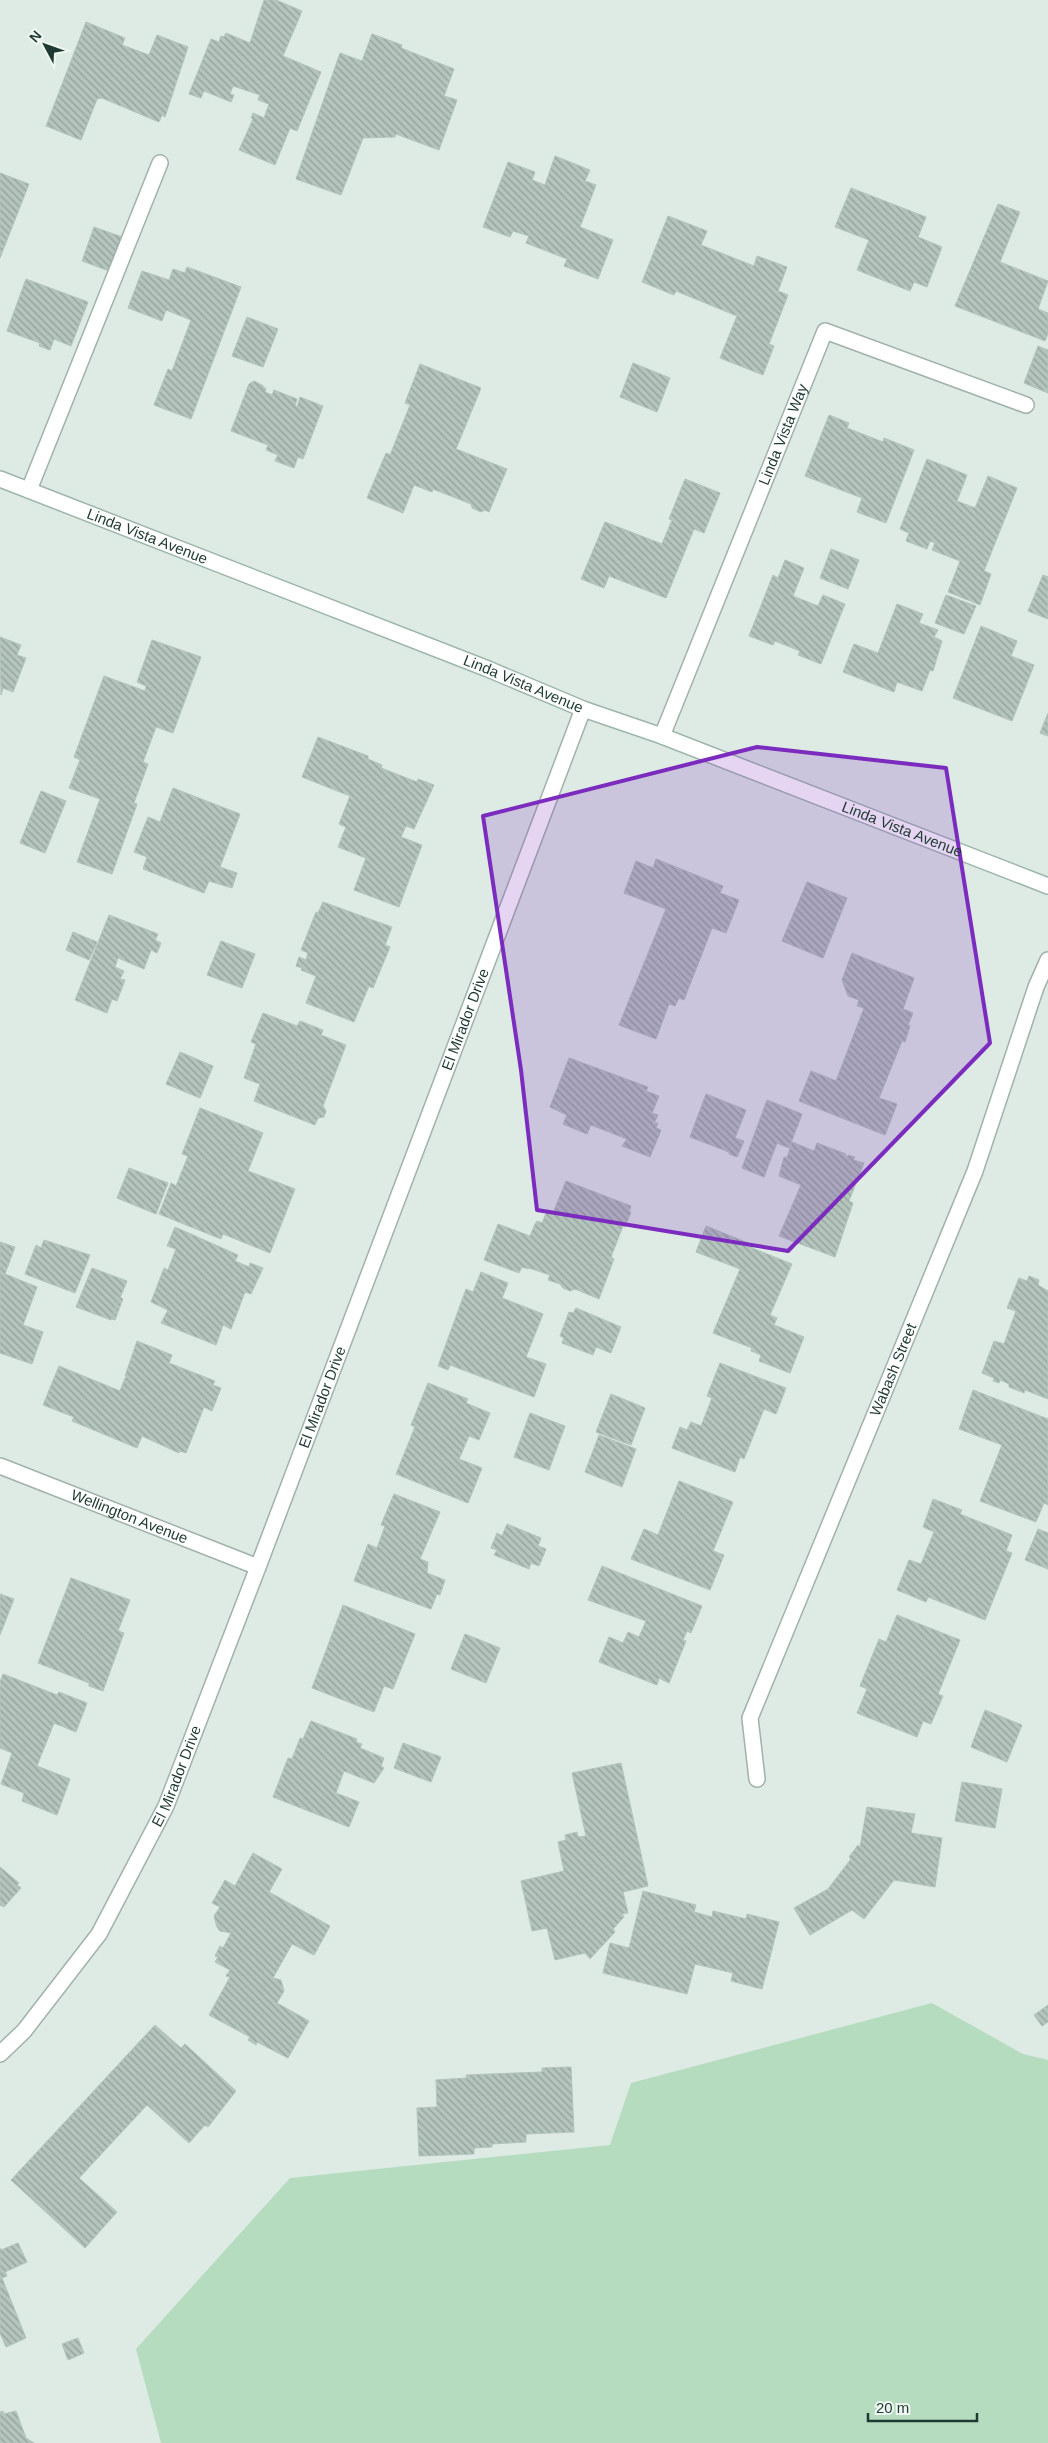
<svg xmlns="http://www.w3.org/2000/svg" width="1048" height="2443" viewBox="0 0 1048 2443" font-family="Arial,sans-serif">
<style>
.grass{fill:#b6dcc0}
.building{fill:url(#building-back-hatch);stroke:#b1c4bb}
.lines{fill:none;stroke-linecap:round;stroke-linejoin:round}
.service-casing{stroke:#a1b2ab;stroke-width:18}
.minor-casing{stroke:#a1b2ab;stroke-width:18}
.secondary-casing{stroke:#9db6ac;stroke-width:18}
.service{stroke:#fff;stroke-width:15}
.minor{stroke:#fff;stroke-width:15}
.secondary{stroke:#fff;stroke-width:15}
.marked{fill:#7b2cbf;fill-opacity:0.2;stroke:#7b2cbf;stroke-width:4;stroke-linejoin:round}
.labels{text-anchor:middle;stroke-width:5;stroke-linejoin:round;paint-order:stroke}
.street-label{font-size:15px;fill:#1f3a32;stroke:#eff7f2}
</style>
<defs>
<pattern id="building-back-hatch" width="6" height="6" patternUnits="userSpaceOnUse" patternTransform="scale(1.25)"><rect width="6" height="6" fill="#b4c5bd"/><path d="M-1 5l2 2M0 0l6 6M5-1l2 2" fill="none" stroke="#92a19a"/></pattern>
</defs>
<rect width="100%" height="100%" fill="#deeae4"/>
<path class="grass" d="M932 2003 1023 2054 1048 2060V2443H161L136 2349 290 2178 610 2145 631 2083Z"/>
<path class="building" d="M264 0H276L302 11 283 56 321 72 297 131 290 128 275 165 239 150 253 119 251 118 253 113 264 118 269 104 258 100 260 95 233 86 230 94 234 95 231 102 204 91 201 98 189 94 211 39 219 42 221 36 224 37 226 33 250 43Z
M86 22 125 38 122 45 149 55 157 35 188 47 165 117 162 115 159 122 102 98 97 99 81 140 46 126Z
M372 34 402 45 401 48 454 69 444 96 457 100 439 150 396 134 395 137 363 138 341 195 296 179 340 53 362 61Z
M555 156 590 170 585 181 596 185 580 227 613 240 598 279 564 266 567 259 526 243 529 236 513 231 510 237 483 227 508 162 535 172 532 180 545 185Z
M0 173 29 184 0 258Z
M851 188 926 217 918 237 942 247 927 287 914 282 910 291 857 270 869 240 835 227Z
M998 204 1020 212 1000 262 1048 281 1038 309 1048 313V334L1045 341 955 306Z
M668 216 707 231 701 245 754 266 757 256 787 267 778 291 788 295 769 344 774 346 763 375 720 358 737 316 676 291 674 295 642 282Z
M94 227 125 238 112 272 82 261Z
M187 267 241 287 191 419 154 405 168 369 172 371 191 320 166 310 162 321 128 308 142 271 169 280 173 269 185 273Z
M26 279 88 302 71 346 54 339 50 350 39 346 40 343 7 331Z
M247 317 278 329 263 367 232 356Z
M1038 346 1048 350V393L1024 383Z
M633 363 670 378 657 412 620 397Z
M420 364 481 388 456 449 507 469 489 512 485 510 481 512 472 508 471 504 433 489 432 492 414 485 403 513 367 498 386 453 390 455 410 405 405 403Z
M254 381 262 385 266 389 265 392 272 395 274 390 297 399 295 406 297 407 300 397 323 406 303 459 298 457 294 468 275 461 278 455 266 450 268 445 231 431 249 384Z
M829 415 849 423 847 428 883 442 884 438 914 450 886 523 857 512 862 498 805 476Z
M927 459 967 475 957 501 975 508 988 476 1017 488 984 571 991 574 980 605 948 592 960 561 932 550 935 543 930 541 927 549 906 541 909 533 900 529Z
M685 479 720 493 704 533 694 529 666 598 609 576 604 588 581 579 605 522 662 544 672 520 669 519Z
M831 549 859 560 848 589 820 578Z
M785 560 804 568 793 596 818 606 823 595 845 604 821 664 798 655 800 651 775 641 773 645 749 636 773 575 778 578Z
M1043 575 1048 577V619L1028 611Z
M946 595 976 606 964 634 935 623Z
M897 604 923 614 919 623 938 630 934 637 942 641 933 671 930 670 922 691 897 682 894 692 843 672 854 644 878 653Z
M981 626 1017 641 1011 656 1034 665 1012 721 953 698Z
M0 637 21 645 17 655 26 658 13 692 3 688 1 695Z
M152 640 201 657 173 733 156 727 143 762 148 764 134 803 137 804 112 874 77 862 100 799 69 788 80 760 74 757 104 676 145 691 146 686 137 682Z
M1048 713V736L1040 733Z
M318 737 368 756V759L382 765 381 768 417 782 418 779 434 785 414 829 406 826 401 837 422 845 399 907 354 890 366 858 338 847 346 827 339 824 350 796 302 777Z
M173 788 240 814 220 867 237 873 232 888 209 881 204 893 143 869 147 857 134 852 148 817 160 822Z
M41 791 66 801 45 853 20 843Z
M656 859 723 886 720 893 739 900 726 933 712 928 684 1000 679 998 675 1006 669 1004 656 1039 619 1025 666 909 624 893 636 861 653 868Z
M807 882 847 898 823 958 782 941Z
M323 902 392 927 385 945 390 947 373 988 369 986 354 1022 306 1003 316 976 301 970 302 968 296 966 299 957 306 960 308 953 301 950 316 912 318 913Z
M109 915 158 934 155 940 161 943 157 953 151 950 144 969 118 958 115 967 124 971 120 979 125 980 117 1001 112 999 107 1013 75 1000Z
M73 932 97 942 89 960 66 950Z
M221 941 255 954 242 988 207 975Z
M852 953 914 978 903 1009 913 1013 908 1025 910 1026 905 1042 902 1041 879 1098 897 1104 885 1135 799 1101 811 1071 836 1081 864 1008 857 1006 859 1000 848 996 842 980Z
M263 1013 297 1026 300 1021 323 1030 321 1035 346 1045 323 1106 326 1111 324 1117 318 1118 315 1125 254 1101 260 1084 244 1078 256 1044 251 1042Z
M180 1052 213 1066 200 1098 166 1084Z
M569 1058 648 1087 646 1091 659 1096 652 1113 658 1115 654 1123H658L656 1128 661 1130 650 1157 622 1146 627 1139 591 1125 587 1134 563 1124 567 1115 550 1107Z
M706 1094 746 1110 735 1138 744 1141 737 1157 729 1154V1152L690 1137Z
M767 1100 802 1114 789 1148 777 1143 764 1177 742 1168Z
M200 1108 263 1133 248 1171 295 1189 270 1253 223 1234 221 1239 159 1214 171 1183 176 1186 188 1156 182 1154Z
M792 1142 814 1151 817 1143 846 1154 845 1156 848 1157V1155L855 1157 853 1160 864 1163 849 1201 853 1203 835 1257 779 1236 801 1185 779 1176 784 1157 787 1158Z
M129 1168 168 1183 156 1214 117 1198Z
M566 1181 631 1206 629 1212H631L625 1227 623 1226 611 1257 614 1259 599 1299 575 1289 570 1291 563 1288 560 1284 548 1280 550 1275 529 1268 528 1269 522 1267 519 1273 484 1260 498 1224 530 1236 535 1224 537 1221 542 1223 547 1211 553 1213Z
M706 1226 753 1245 752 1248 792 1264 770 1315 777 1318 774 1325 804 1337 790 1373 759 1361 761 1355 751 1351 752 1348 713 1333 740 1269 696 1252Z
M175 1227 238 1255 235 1261 249 1267 250 1263 263 1268 251 1294 245 1292 231 1329 223 1325 216 1345 161 1323 168 1310 151 1302 164 1268 168 1270 176 1249 167 1246Z
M44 1240 90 1255 75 1293 25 1274 36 1245 41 1248Z
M0 1242 15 1247 5 1274 37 1287 23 1325 43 1332 32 1364 0 1353Z
M92 1268 127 1281 111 1320 76 1307Z
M481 1272 508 1283 502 1298 543 1314 526 1357 546 1364 534 1397 450 1365 448 1370 438 1366 466 1289 473 1292Z
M1029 1276 1039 1280 1038 1285 1048 1291V1399L1025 1390 1024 1393 1009 1387V1384L1000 1380 999 1383 993 1381 994 1378 982 1373 994 1341 1004 1344 1016 1311 1007 1308 1019 1278 1027 1281Z
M120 1297 123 1299 115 1320 111 1319Z
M576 1308 621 1327 611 1353 596 1347 593 1355 562 1343 564 1338 560 1336 569 1312 573 1313Z
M137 1341 172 1355 169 1363 215 1381 213 1385 221 1388 212 1411 204 1407 186 1453 180 1451 179 1453 142 1436 137 1448 72 1421 74 1417 43 1405 59 1366 120 1391 125 1378 129 1377 125 1376Z
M720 1363 786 1388 776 1414 764 1409 744 1459 740 1457 735 1472 672 1448 680 1427 687 1430 691 1422 701 1426 712 1398 707 1396Z
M428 1383 468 1399 466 1403 490 1413 479 1440 469 1436 459 1459 482 1468 468 1503 396 1474 415 1427 411 1425Z
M973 1390 1048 1419V1505L1044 1503 1036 1522 980 1501 1002 1445 959 1429Z
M611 1394 645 1408 631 1445 596 1432Z
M530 1413 565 1426 549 1470 514 1457Z
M599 1435 636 1449 622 1487 585 1472Z
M679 1481 733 1502 713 1551 724 1555 710 1590 631 1559 644 1529 658 1535Z
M394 1494 440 1512 420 1559 428 1562 427 1573 445 1580 440 1595 437 1594 431 1609 354 1581 368 1544 377 1548 385 1526 381 1525Z
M933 1499 962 1510 960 1514 1012 1535 1006 1551 1012 1553 985 1620 928 1597 926 1602 897 1590 909 1560 921 1564 934 1532 923 1527Z
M507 1524 541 1538 538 1546 546 1549 539 1566 531 1563 529 1569 494 1555 497 1550 491 1548 497 1533 502 1536Z
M1038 1529 1048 1533V1569L1025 1560Z
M602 1566 702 1606 691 1633 687 1631 683 1640 686 1641 669 1683 659 1678 657 1685 599 1662 609 1637 623 1643 628 1632 639 1637 646 1621 588 1600Z
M71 1578 130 1600 118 1631 124 1633 103 1691 89 1686V1683L38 1663Z
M0 1594 14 1599 0 1635Z
M343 1605 415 1634 393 1689 384 1686 374 1712 312 1688Z
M897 1615 960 1640 938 1694 943 1696 931 1724 923 1721 917 1737 857 1713 867 1689 860 1686 879 1639 886 1642Z
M465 1634 500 1648 486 1683 451 1669Z
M3 1674 57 1695 59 1692 87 1703 76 1732 54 1723 37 1766 70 1779 57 1815 22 1801 24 1793 1 1784 12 1753 0 1748V1682Z
M985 1710 1022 1725 1007 1762 971 1747Z
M311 1721 357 1739 356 1742 362 1744 360 1748 384 1758 381 1766 384 1768 374 1783 344 1771 336 1793 359 1802 349 1827 273 1797 288 1758 292 1759 300 1738 303 1739Z
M403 1743 441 1757 431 1782 394 1768Z
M621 1763 648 1886 623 1892 628 1913 622 1914 624 1917 613 1929 615 1932 590 1959 585 1953 555 1960 547 1928 532 1931 521 1881 564 1871 558 1842 566 1840 565 1835 577 1832 578 1837 586 1836 572 1773Z
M962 1782 1002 1789 995 1828 955 1821Z
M867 1807 915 1814 911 1833 942 1838 935 1887 894 1880 864 1919 852 1910 810 1935 794 1908 828 1889 851 1859 849 1857 858 1845 860 1847Z
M253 1853 282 1869 269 1892 330 1926 314 1955 292 1944 273 1978 281 1980 284 1991 277 2003 309 2021 288 2058 257 2042 256 2045 248 2040 250 2037 209 2015 230 1977 226 1976 230 1970 215 1962 218 1957 215 1956 220 1946 223 1948 231 1933 220 1931 217 1927 214 1916 220 1907 212 1903 225 1880 235 1886Z
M0 1867 19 1883 17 1885 21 1888 4 1907 0 1905Z
M643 1891 696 1905 694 1912 712 1917 713 1911 746 1919 747 1914 779 1922 762 1989 731 1981 733 1973 695 1964 687 1994 603 1973 610 1943 629 1948Z
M1048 2005V2022L1042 2026 1034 2015Z
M155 2025 181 2048 185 2044 236 2091 208 2127 205 2125 189 2143 147 2105 79 2178 117 2212 85 2248 11 2180Z
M571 2067 574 2132 526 2134V2142L492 2144V2147L474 2148V2154L419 2156 417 2108 437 2107 436 2080 467 2078 466 2075 542 2072V2068Z
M18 2243 27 2262 5 2272 7 2276 2 2278 26 2338 6 2347 0 2333V2248L1 2250Z
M78 2338 84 2353 68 2360 62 2344Z
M3 2411 4 2414 16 2411 26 2438 34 2443H0V2412Z"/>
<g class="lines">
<defs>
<path id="service" d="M29 490 160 163"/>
<g id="minor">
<path id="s1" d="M662 736 825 331 1026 405"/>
<path id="s2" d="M0 1466 258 1567"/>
<path id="s3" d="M757 1779 750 1718 975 1171 1036 987 1048 960"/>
<path id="s4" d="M0 2054 24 2031 99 1934 166 1806 258 1567 583 709"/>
</g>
<g id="secondary">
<path id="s5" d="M0 479 488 669 583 709 662 736 1048 886"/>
</g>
</defs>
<use href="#service" class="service-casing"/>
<use href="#minor" class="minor-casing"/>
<use href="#secondary" class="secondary-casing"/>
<use href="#service" class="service"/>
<use href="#minor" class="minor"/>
<use href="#secondary" class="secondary"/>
</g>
<path class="marked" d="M757 747 946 768 990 1043 788 1251 537 1210 521 1070 483 816Z"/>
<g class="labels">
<g class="street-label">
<text dy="5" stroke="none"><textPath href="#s1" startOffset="325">Linda Vista Way</textPath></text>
<text dy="5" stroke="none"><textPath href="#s5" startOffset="158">Linda Vista Avenue</textPath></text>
<text dy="5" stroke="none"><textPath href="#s5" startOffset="562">Linda Vista Avenue</textPath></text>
<text dy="5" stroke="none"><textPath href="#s5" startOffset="968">Linda Vista Avenue</textPath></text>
<text dy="5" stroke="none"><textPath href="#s4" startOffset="1142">El Mirador Drive</textPath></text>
<text dy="5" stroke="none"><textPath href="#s3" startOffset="438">Wabash Street</textPath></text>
<text dy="5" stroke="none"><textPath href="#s4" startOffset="738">El Mirador Drive</textPath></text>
<text dy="5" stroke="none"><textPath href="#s2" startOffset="139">Wellington Avenue</textPath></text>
<text dy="5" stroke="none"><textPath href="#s4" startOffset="332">El Mirador Drive</textPath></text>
</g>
</g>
<g transform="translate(45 45) rotate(311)" stroke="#eff7f2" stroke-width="4" paint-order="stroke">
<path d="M0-4L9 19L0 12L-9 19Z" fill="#1f3a32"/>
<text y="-8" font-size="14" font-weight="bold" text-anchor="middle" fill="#1f3a32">N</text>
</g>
<path d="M868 2413v8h109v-8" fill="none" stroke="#1f3a32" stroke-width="2.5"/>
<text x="876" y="2413" font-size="15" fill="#1f3a32" stroke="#eff7f2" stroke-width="4" paint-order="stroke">20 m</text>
</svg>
